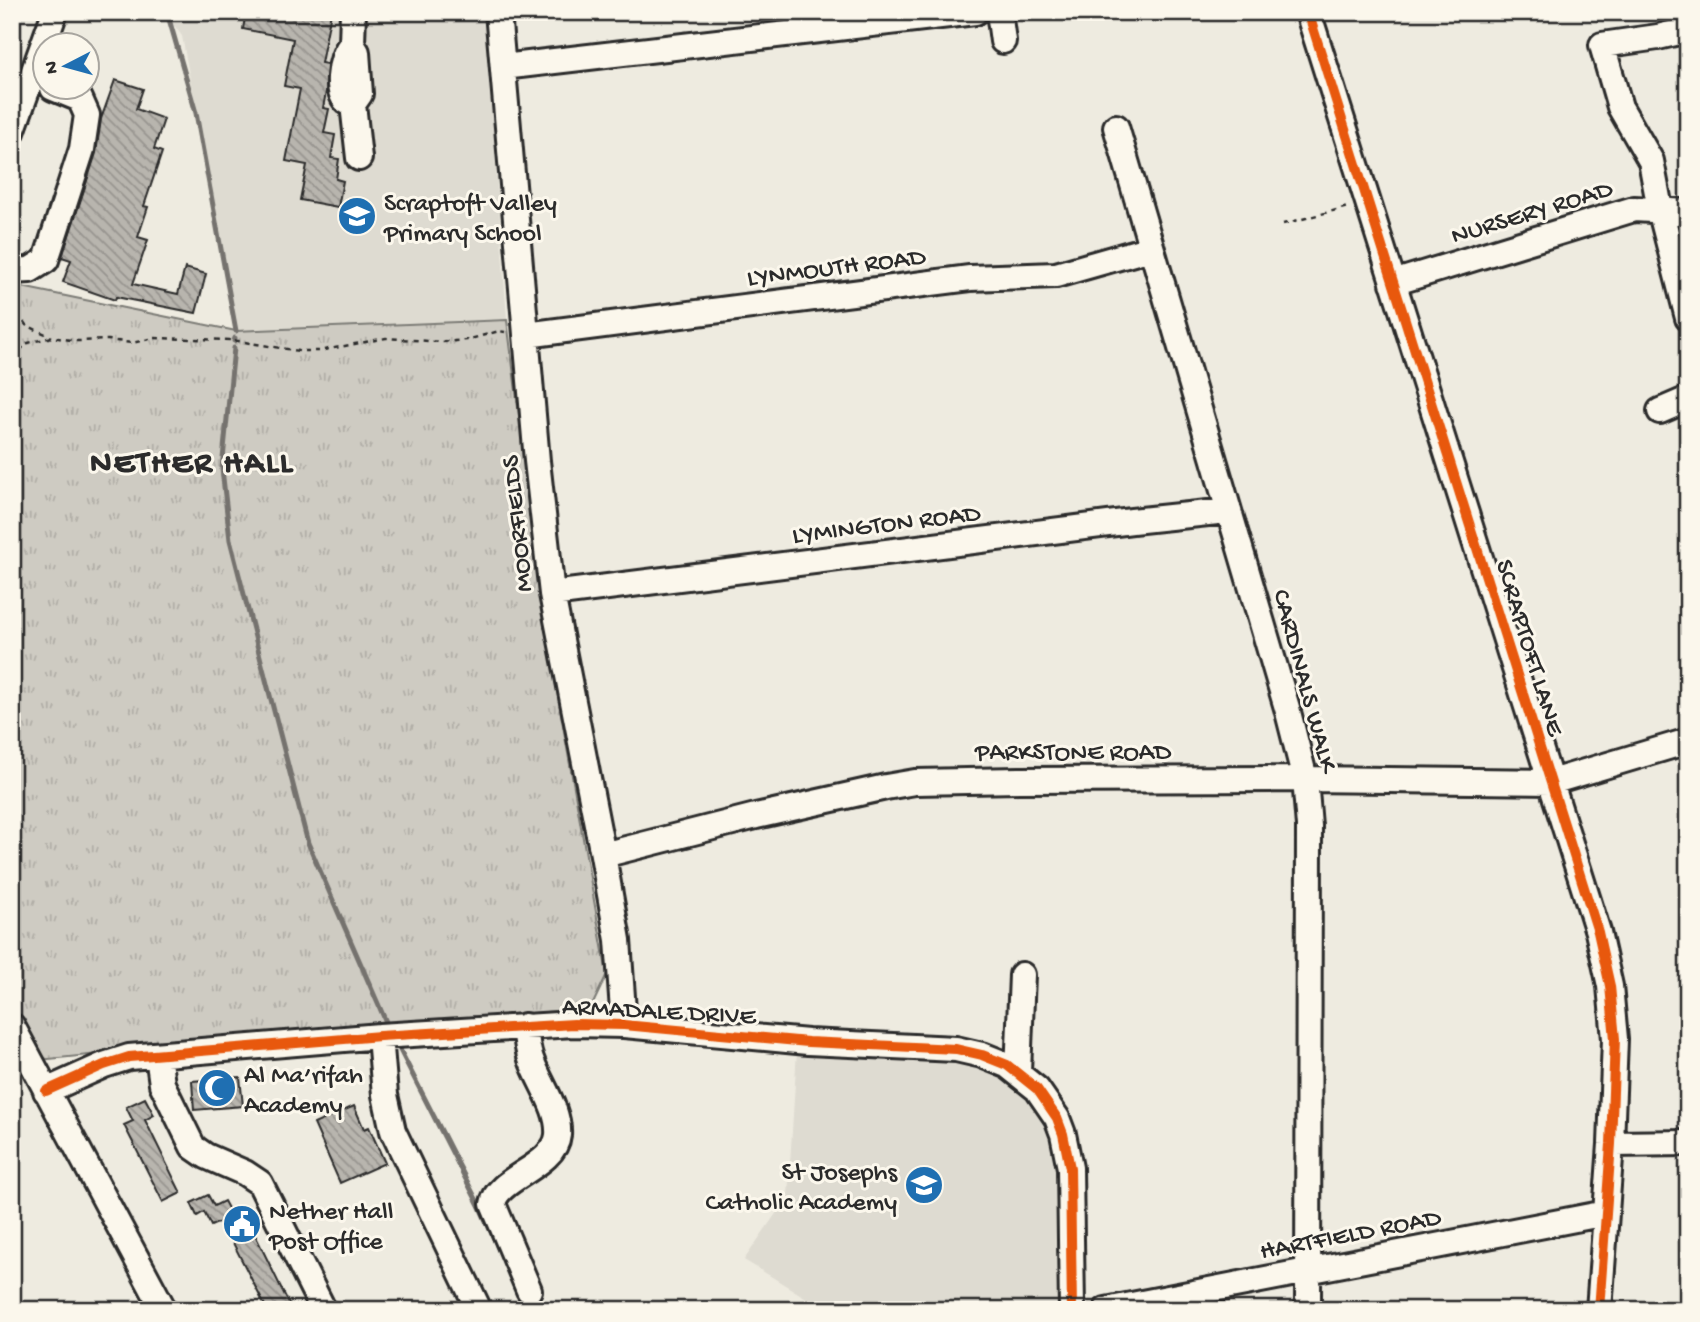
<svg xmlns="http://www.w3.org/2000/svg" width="1700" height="1322" viewBox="0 0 1700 1322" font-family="'Gochi Hand',sans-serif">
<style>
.built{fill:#dedbd1}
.grass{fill:url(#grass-tufts);stroke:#7c7b76;stroke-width:2}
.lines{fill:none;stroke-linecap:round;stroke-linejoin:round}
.stream{stroke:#74726e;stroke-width:5}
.building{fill:url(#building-back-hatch);stroke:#2b2b2b;stroke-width:2}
.minor-casing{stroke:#2b2b2b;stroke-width:30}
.path{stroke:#2b2b2b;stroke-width:2.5;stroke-dasharray:5 5;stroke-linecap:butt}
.minor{stroke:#fbf7ec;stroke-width:24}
.cycleway-casing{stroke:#fbf7ec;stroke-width:15}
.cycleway{stroke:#e8590c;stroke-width:10}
.labels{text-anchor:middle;stroke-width:6;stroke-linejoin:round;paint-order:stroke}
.poi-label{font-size:26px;fill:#2b2b2b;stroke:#fbf7ec;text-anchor:start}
.street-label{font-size:26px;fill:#2b2b2b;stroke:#fbf7ec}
.district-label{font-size:33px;font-weight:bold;letter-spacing:2px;fill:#2b2b2b;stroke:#fbf7ec}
</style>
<defs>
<pattern id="grass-tufts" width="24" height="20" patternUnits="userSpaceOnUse" patternTransform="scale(1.75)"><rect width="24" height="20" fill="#cecbc2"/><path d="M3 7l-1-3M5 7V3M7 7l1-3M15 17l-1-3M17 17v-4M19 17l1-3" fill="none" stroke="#b1aea7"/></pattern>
<pattern id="building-back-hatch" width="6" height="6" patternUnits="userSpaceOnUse" patternTransform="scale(1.75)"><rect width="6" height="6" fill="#b8b5ae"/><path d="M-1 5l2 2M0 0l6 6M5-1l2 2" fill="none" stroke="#96938e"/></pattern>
</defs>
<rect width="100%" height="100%" fill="#eeebe0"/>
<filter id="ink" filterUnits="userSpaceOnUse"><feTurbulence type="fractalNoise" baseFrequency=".0143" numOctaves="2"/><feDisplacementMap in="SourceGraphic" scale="14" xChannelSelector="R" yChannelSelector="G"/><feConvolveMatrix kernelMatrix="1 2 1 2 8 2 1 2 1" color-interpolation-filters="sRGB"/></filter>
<g filter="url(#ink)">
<path class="built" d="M164 12H485L507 320 236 331 182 36Z
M797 1050 966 1062 996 1072 1023 1090 1043 1114 1059 1158 1063 1310H826L744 1260 788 1196Z"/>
<path class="grass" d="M12 285 236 331 507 320 546 629 607 974 591 1008 310 1033 39 1060 12 1007Z"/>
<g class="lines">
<path class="stream" d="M167 12 196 113 236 331
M234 341 235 338
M234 348 222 469 230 540 308 843 386 1022
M399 1048 479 1205 499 1250
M517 1291 526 1310"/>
</g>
<path class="building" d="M246 12H331L321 63 327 64 326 92 323 108 329 109 324 133 335 135 331 158 339 159 336 179 343 181 338 207 300 200 307 165 286 161 300 89 284 86 293 39 243 29Z
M115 80 143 89 136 109 164 119 154 149 162 152 144 206 148 207 138 237 148 240 133 284 178 294 185 268 206 274 196 313 116 297 115 300 63 282 71 260 62 257 96 153 101 119Z
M240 1077 243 1106 194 1110 192 1081Z
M145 1098 154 1115 145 1120 181 1193 163 1202 124 1125 133 1121 126 1107Z
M354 1106 364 1129 369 1127 385 1163 340 1183 314 1124Z
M208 1195 214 1206 224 1201 231 1214 242 1208 292 1310H267L222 1221 211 1226 204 1212 197 1216 191 1203Z"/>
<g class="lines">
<defs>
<path id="minor" d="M353 12 352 44 357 52 360 94 353 104 359 158
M498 12 537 461 552 594 603 855 618 940 624 1025
M999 12 1003 41
M1308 12 1598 932 1610 986 1615 1039 1611 1144 1599 1310
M1688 30 1658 37 1602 45 1620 107 1651 161 1660 209 1688 318
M351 45C340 55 332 101 353 104
M503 67 975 12
M1116 127 1287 708 1305 779 1309 826 1308 1310
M12 132 55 12
M12 271 30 270 46 260 82 149 87 115 80 99 53 88
M1393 283 1634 209 1688 212
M526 335 970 278 1056 275 1151 248
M1660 411 1688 399
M552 594 1132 521 1227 511
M603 855 756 816 886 787 915 782 1019 780 1305 779 1551 782 1688 741
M12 1026 164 1310
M525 1026C526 1037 527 1048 531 1059 539 1083 560 1109 558 1135 555 1167 496 1178 493 1204L529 1290
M380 1036 385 1095 393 1131 479 1310
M158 1055 162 1084 193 1147 206 1156 245 1173 260 1183 323 1309
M1018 1072 1022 975
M46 1091 104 1065 129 1057 380 1036 574 1024 624 1025 808 1042 956 1049 982 1055 1007 1065 1037 1089 1057 1118 1063 1134 1070 1168 1072 1310
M1611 1144 1688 1143
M1106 1310 1606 1213"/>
</defs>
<use href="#minor" class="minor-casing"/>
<path class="path" d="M1283 224 1348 207
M12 306 26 325 52 337
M12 357 28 343 52 337 77 341 108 340 132 343 154 338 232 340 299 351H319L386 338 442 342 467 340 499 331 505 332"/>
<use href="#minor" class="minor"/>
<defs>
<path id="cycleway" d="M1308 12 1598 932 1610 986 1615 1039 1611 1144 1599 1310
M46 1091 104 1065 129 1057 380 1036 574 1024 624 1025 808 1042 956 1049 982 1055 1007 1065 1037 1089 1057 1118 1063 1134 1070 1168 1072 1310"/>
</defs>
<use href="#cycleway" class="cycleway-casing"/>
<use href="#cycleway" class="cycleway"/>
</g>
</g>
<defs>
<symbol id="school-disc" viewBox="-11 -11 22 22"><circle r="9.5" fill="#1f6fb2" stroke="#fbf7ec"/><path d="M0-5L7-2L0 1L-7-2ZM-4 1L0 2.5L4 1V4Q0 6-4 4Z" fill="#fff"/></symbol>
<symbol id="mosque-disc" viewBox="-11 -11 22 22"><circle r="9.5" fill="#1f6fb2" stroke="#fbf7ec"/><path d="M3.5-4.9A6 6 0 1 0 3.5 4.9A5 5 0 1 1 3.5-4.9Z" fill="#fff"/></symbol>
<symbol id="civic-disc" viewBox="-11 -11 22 22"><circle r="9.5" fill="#1f6fb2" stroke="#fbf7ec"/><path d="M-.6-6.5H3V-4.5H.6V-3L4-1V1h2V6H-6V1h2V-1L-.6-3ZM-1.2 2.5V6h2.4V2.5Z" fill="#fff"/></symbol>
</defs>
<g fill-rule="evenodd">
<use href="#school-disc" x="335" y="194" width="44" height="44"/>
<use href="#mosque-disc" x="195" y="1066" width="44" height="44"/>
<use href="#school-disc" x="902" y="1163" width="44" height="44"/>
<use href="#civic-disc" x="220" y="1202" width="44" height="44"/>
</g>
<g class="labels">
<g class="poi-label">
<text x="384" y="210">Scraptoft Valley<tspan x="384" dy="30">Primary School</tspan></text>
<text x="244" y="1082">Al Ma’rifah<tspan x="244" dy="30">Academy</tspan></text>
<text x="897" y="1179" text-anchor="end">St Josephs<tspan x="897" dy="30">Catholic Academy</tspan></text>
<text x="269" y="1218">Nether Hall<tspan x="269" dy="30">Post Office</tspan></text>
</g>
<g class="street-label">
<text transform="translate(1531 210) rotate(-17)" y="9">NURSERY ROAD</text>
<text transform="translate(836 265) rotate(-7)" y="9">LYNMOUTH ROAD</text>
<text transform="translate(886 522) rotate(-7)" y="9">LYMINGTON ROAD</text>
<text transform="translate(515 524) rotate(-96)" y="9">MOORFIELDS</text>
<text transform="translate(1532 647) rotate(73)" y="9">SCRAPTOFT LANE</text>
<text transform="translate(1307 680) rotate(75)" y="9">CARDINALS WALK</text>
<text x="1073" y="759">PARKSTONE ROAD</text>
<text transform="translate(659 1009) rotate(3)" y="9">ARMADALE DRIVE</text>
<text transform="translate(1350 1232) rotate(-11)" y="9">HARTFIELD ROAD</text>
</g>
<g class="district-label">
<text x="192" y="471">NETHER HALL</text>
</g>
</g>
<rect width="1700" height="1322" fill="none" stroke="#fbf7ec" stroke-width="42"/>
<rect x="21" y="21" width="1658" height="1280" fill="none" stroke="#2b2b2b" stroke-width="2.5" filter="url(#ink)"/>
<g transform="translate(66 66) rotate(264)"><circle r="33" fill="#fbf7ec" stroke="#a8a59f" stroke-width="2"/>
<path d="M0-5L12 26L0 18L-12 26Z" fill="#1f6fb2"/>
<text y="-10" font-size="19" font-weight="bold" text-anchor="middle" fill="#2b2b2b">N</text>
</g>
</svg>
